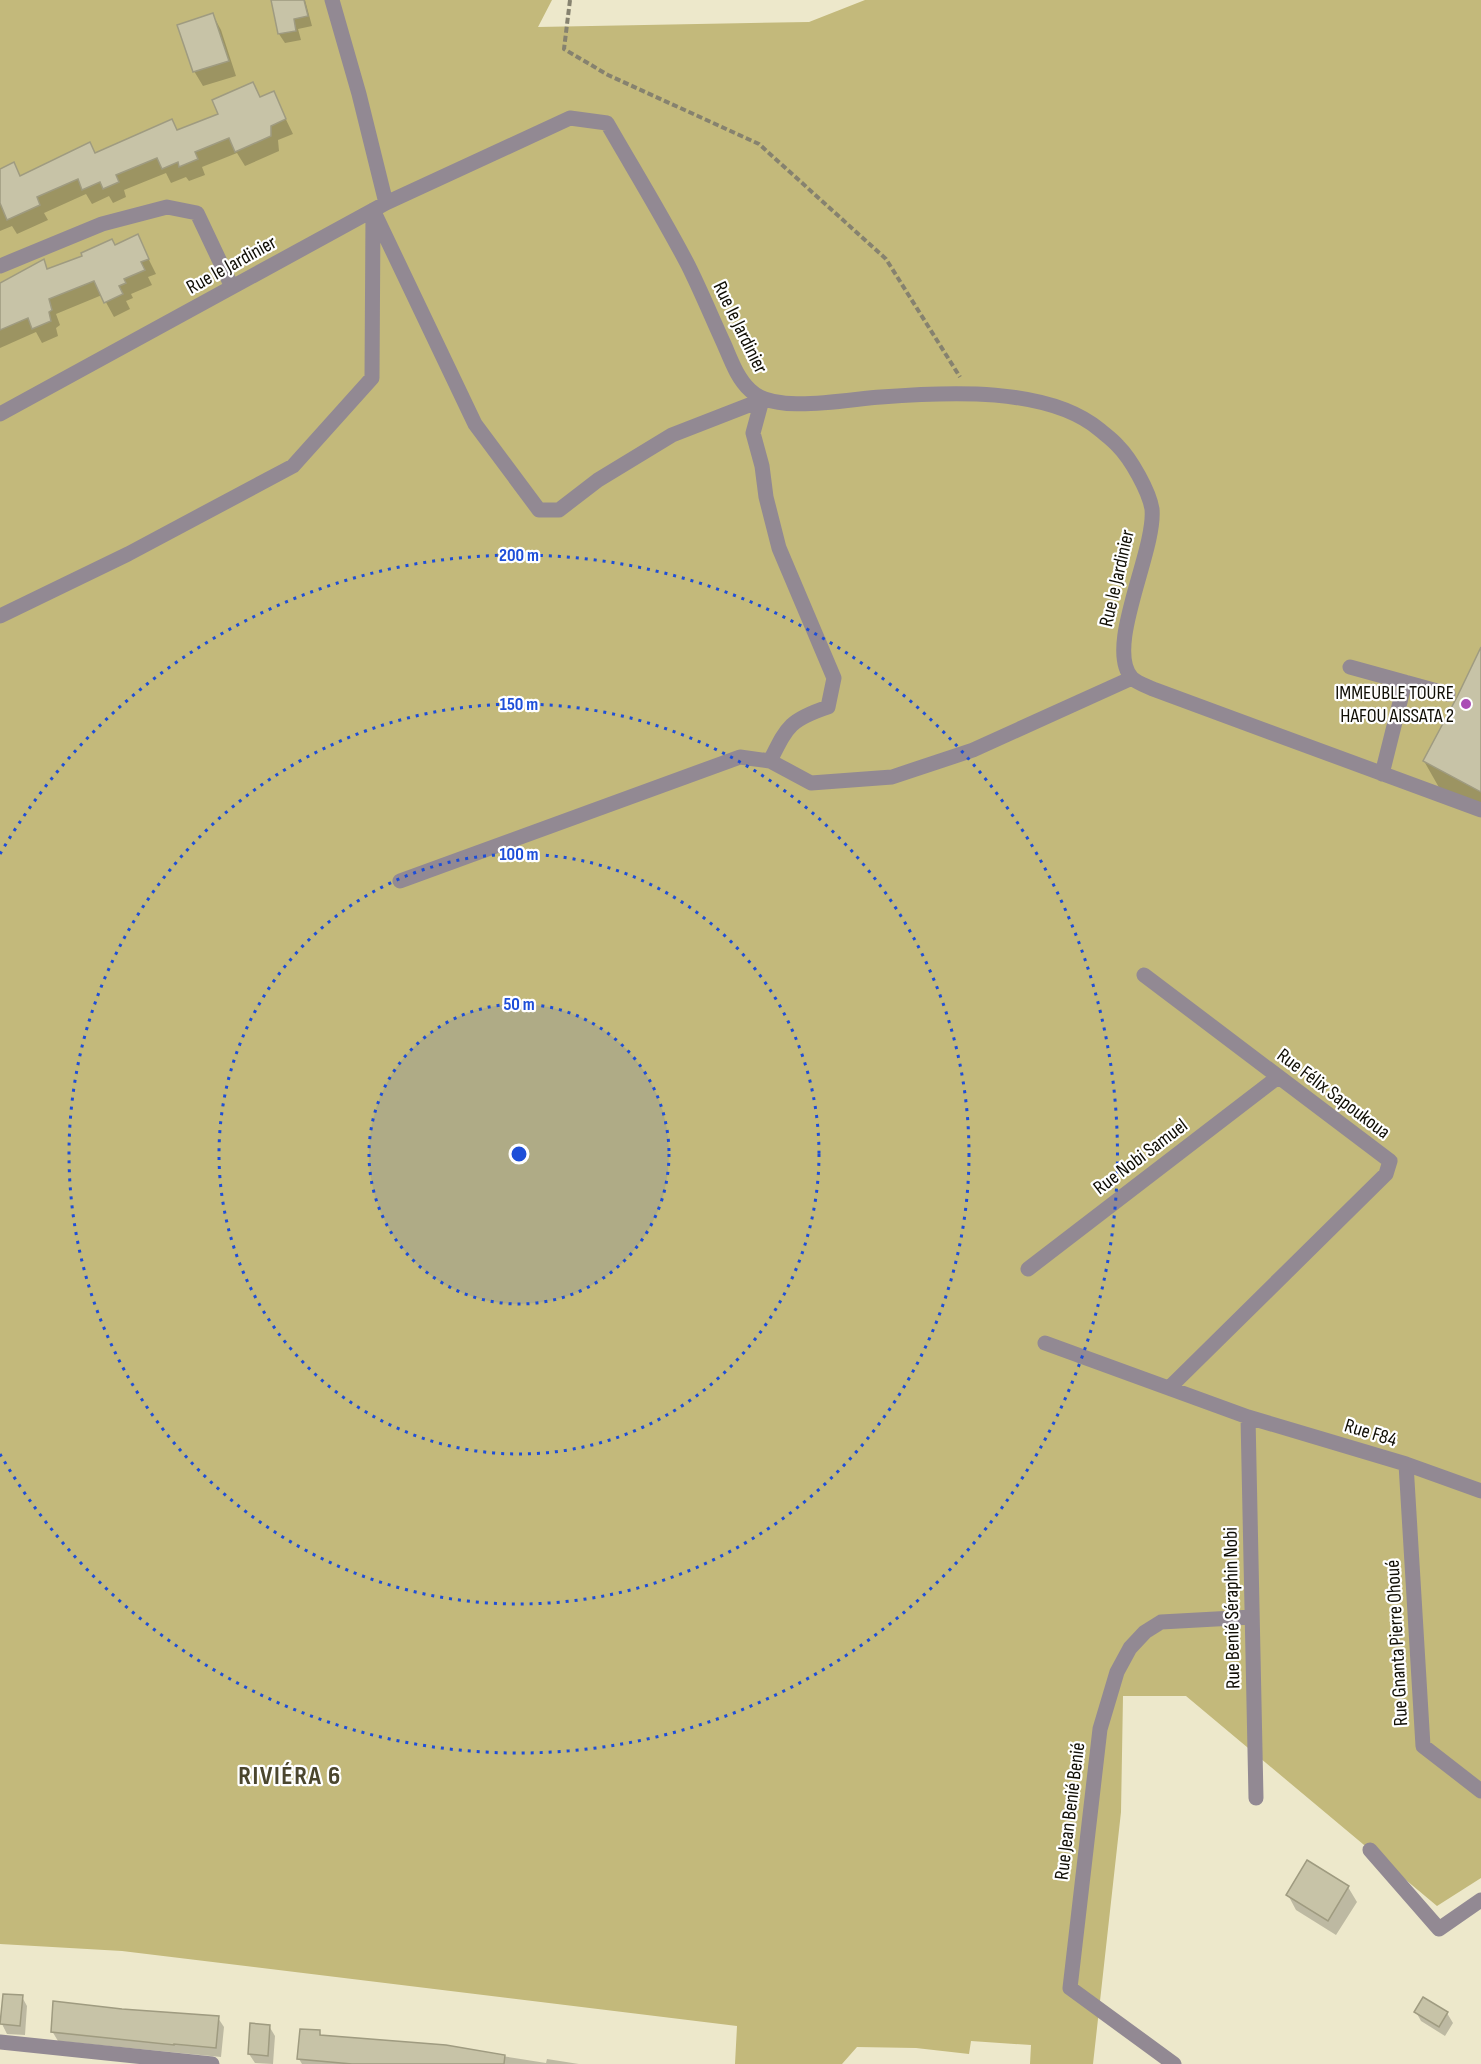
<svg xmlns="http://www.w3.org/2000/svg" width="1481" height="2064" viewBox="0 0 1481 2064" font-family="'Sofia Sans Condensed',sans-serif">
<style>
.green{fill:#c3b97b}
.shadow{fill:#0003}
.building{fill:#c7c3a7;stroke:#9f9b80;stroke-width:1.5}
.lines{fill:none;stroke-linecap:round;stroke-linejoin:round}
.path{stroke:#86826f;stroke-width:4;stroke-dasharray:6 3;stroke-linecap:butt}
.minor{stroke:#928993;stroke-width:15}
.ring{fill:none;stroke:#1d4ed8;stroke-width:3;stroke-dasharray:3 6}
.poi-dot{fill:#aa4cb5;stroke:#fff;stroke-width:2}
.labels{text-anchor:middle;stroke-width:4.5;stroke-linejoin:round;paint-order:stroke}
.street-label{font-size:20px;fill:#0f0d04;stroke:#fff}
.poi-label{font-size:20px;fill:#0f0d04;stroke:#fff;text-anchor:end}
.district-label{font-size:26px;font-weight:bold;letter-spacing:1.5px;fill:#4b462e;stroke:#fff}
.centre{fill:#1d4ed8;stroke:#fff;stroke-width:3}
.ring-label{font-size:18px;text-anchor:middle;font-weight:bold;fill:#1d4ed8;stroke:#fff;stroke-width:4.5;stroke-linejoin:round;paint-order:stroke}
</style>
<rect width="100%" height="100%" fill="#ede8cb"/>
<path class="green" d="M0 0H552L538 27 809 22 865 0H1481V1878L1437 1906 1186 1696H1123L1121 1812 1093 2064H1030L1031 2045 971 2041 969 2054 916 2048 857 2047 842 2064H735L737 2026 122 1951 0 1944Z"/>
<path class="shadow" d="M277 0H305L312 26 298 29 301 40 285 43 279 34Z
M213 15 221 30 236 76 203 86 194 71Z
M273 93 293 134 278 140 279 151 245 166 237 153 202 167 205 175 189 181 186 177 171 183 166 173 124 190 126 197 113 203 109 196 92 204 86 194 44 213 48 220 17 234 12 226 0 231V170L21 177 178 131Z
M137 236 156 274 148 277 152 285 131 294 133 298 126 301 130 309 114 317 102 295 56 314 60 325 56 328 58 336 42 343 36 332 0 348V286L43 261 48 270 115 247Z
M1481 650V812L1441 791 1424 761Z
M1348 1887 1357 1902 1336 1935 1296 1910 1288 1895Z
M22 1997 27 2006 25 2035 7 2034 2 2024Z
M122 2011 218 2018 224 2027 221 2057 58 2041 52 2031Z
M1416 2012 1447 2013 1453 2023 1445 2036 1421 2021Z
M269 2026 275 2036 273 2064 255 2063 249 2054Z
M319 2032 322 2036 446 2047 546 2063 547 2059 579 2064H302L299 2059Z"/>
<path class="building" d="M271 0H304L308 16 294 19 296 31 278 34Z
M213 13 229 61 193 72 177 25Z
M253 82 260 97 274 91 286 119 271 126V136L235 152 229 138 195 152 198 159 179 167 178 162 162 169 157 158 116 175 119 182 103 189 100 182 82 190 78 179 37 197 40 205 7 220 0 203V169L14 162 20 176 90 142 95 153 172 119 177 130 218 114 212 100Z
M138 234 149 259 141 262 145 270 124 279 126 283 119 286 123 294 104 303 94 281 49 299 52 310 49 312 51 321 32 329 28 318 0 330V283L44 259 47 269 82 256 81 253 112 239 115 245Z
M1481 647V792L1423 761 1457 697Z
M1307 1860 1349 1886 1328 1921 1286 1895Z
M3 1994 23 1995 20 2026 0 2024Z
M1423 1997 1448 2012 1439 2027 1414 2012Z
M53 2001 122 2009 219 2016 216 2048 174 2044V2045L51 2032Z
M250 2023 270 2025 268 2056 248 2054Z
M300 2029 320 2030V2035L446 2045 505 2055 504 2064H352L297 2059Z"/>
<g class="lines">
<path class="path" d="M570 0 564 49 608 75 759 144 886 259 960 377"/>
<path class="minor" d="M332 0 359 94 386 203
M373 210 475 424 539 510H559L598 480 672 435 762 400 753 433 762 466 766 497 779 548 834 678 828 707C789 720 787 727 770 761
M0 266 102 224 167 207 197 213 232 287
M0 414 386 203 570 118 607 123C634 170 663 217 688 265 701 291 712 318 724 344 731 360 737 378 750 390 774 415 848 399 881 397 945 392 1048 386 1100 430 1106 435 1113 440 1118 446 1131 459 1149 491 1152 509 1156 551 1104 648 1132 678 1137 683 1147 686 1153 689L1481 810
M0 616 128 554 293 466 372 378 373 214
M1350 667 1448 694
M1382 774 1405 682
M400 881 740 757 770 761 811 783 892 777 973 750 1132 678
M1144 975 1390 1161 1386 1174 1169 1388
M1028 1269 1278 1077
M1045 1343 1248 1417 1406 1464 1481 1491
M1248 1417 1256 1798
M1406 1464 1423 1746 1481 1791
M1370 1850 1439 1929 1481 1900
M0 2042 212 2064
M1174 2064 1070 1988 1100 1729 1117 1672 1130 1648 1145 1632 1161 1622 1252 1617"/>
</g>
<circle cx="519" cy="1154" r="150" fill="#1d4ed8" fill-opacity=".12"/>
<g class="ring">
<circle cx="519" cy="1154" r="150"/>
<circle cx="519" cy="1154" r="300"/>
<circle cx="519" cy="1154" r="450"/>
<path d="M0 854A599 599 0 1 1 0 1454"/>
</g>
<circle class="poi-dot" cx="1466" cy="704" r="6"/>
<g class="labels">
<g class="street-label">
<text transform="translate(231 264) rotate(-29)" y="7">Rue le Jardinier</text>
<text transform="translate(741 327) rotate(64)" y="7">Rue le Jardinier</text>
<text transform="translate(1116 578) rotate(-77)" y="7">Rue le Jardinier</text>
<text transform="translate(1334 1093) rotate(37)" y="7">Rue Félix Sapoukoua</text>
<text transform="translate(1140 1156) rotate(-37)" y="7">Rue Nobi Samuel</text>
<text transform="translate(1371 1432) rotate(17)" y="7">Rue F84</text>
<text transform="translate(1231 1608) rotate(-91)" y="7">Rue Benié Séraphin Nobi</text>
<text transform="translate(1396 1643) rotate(-93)" y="7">Rue Gnanta Pierre Ohoué</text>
<text transform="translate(1069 1811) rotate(-83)" y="7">Rue Jean Benié Benié</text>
</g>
<g class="poi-label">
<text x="1454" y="699">IMMEUBLE TOURE<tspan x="1454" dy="23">HAFOU AISSATA 2</tspan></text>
</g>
<g class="district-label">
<text x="290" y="1784">RIVIÉRA 6</text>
</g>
</g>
<circle cx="519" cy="1154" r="9" class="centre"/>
<g class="ring-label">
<text x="519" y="561">200 m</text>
<text x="519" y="710">150 m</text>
<text x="519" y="860">100 m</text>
<text x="519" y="1010">50 m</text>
</g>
</svg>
